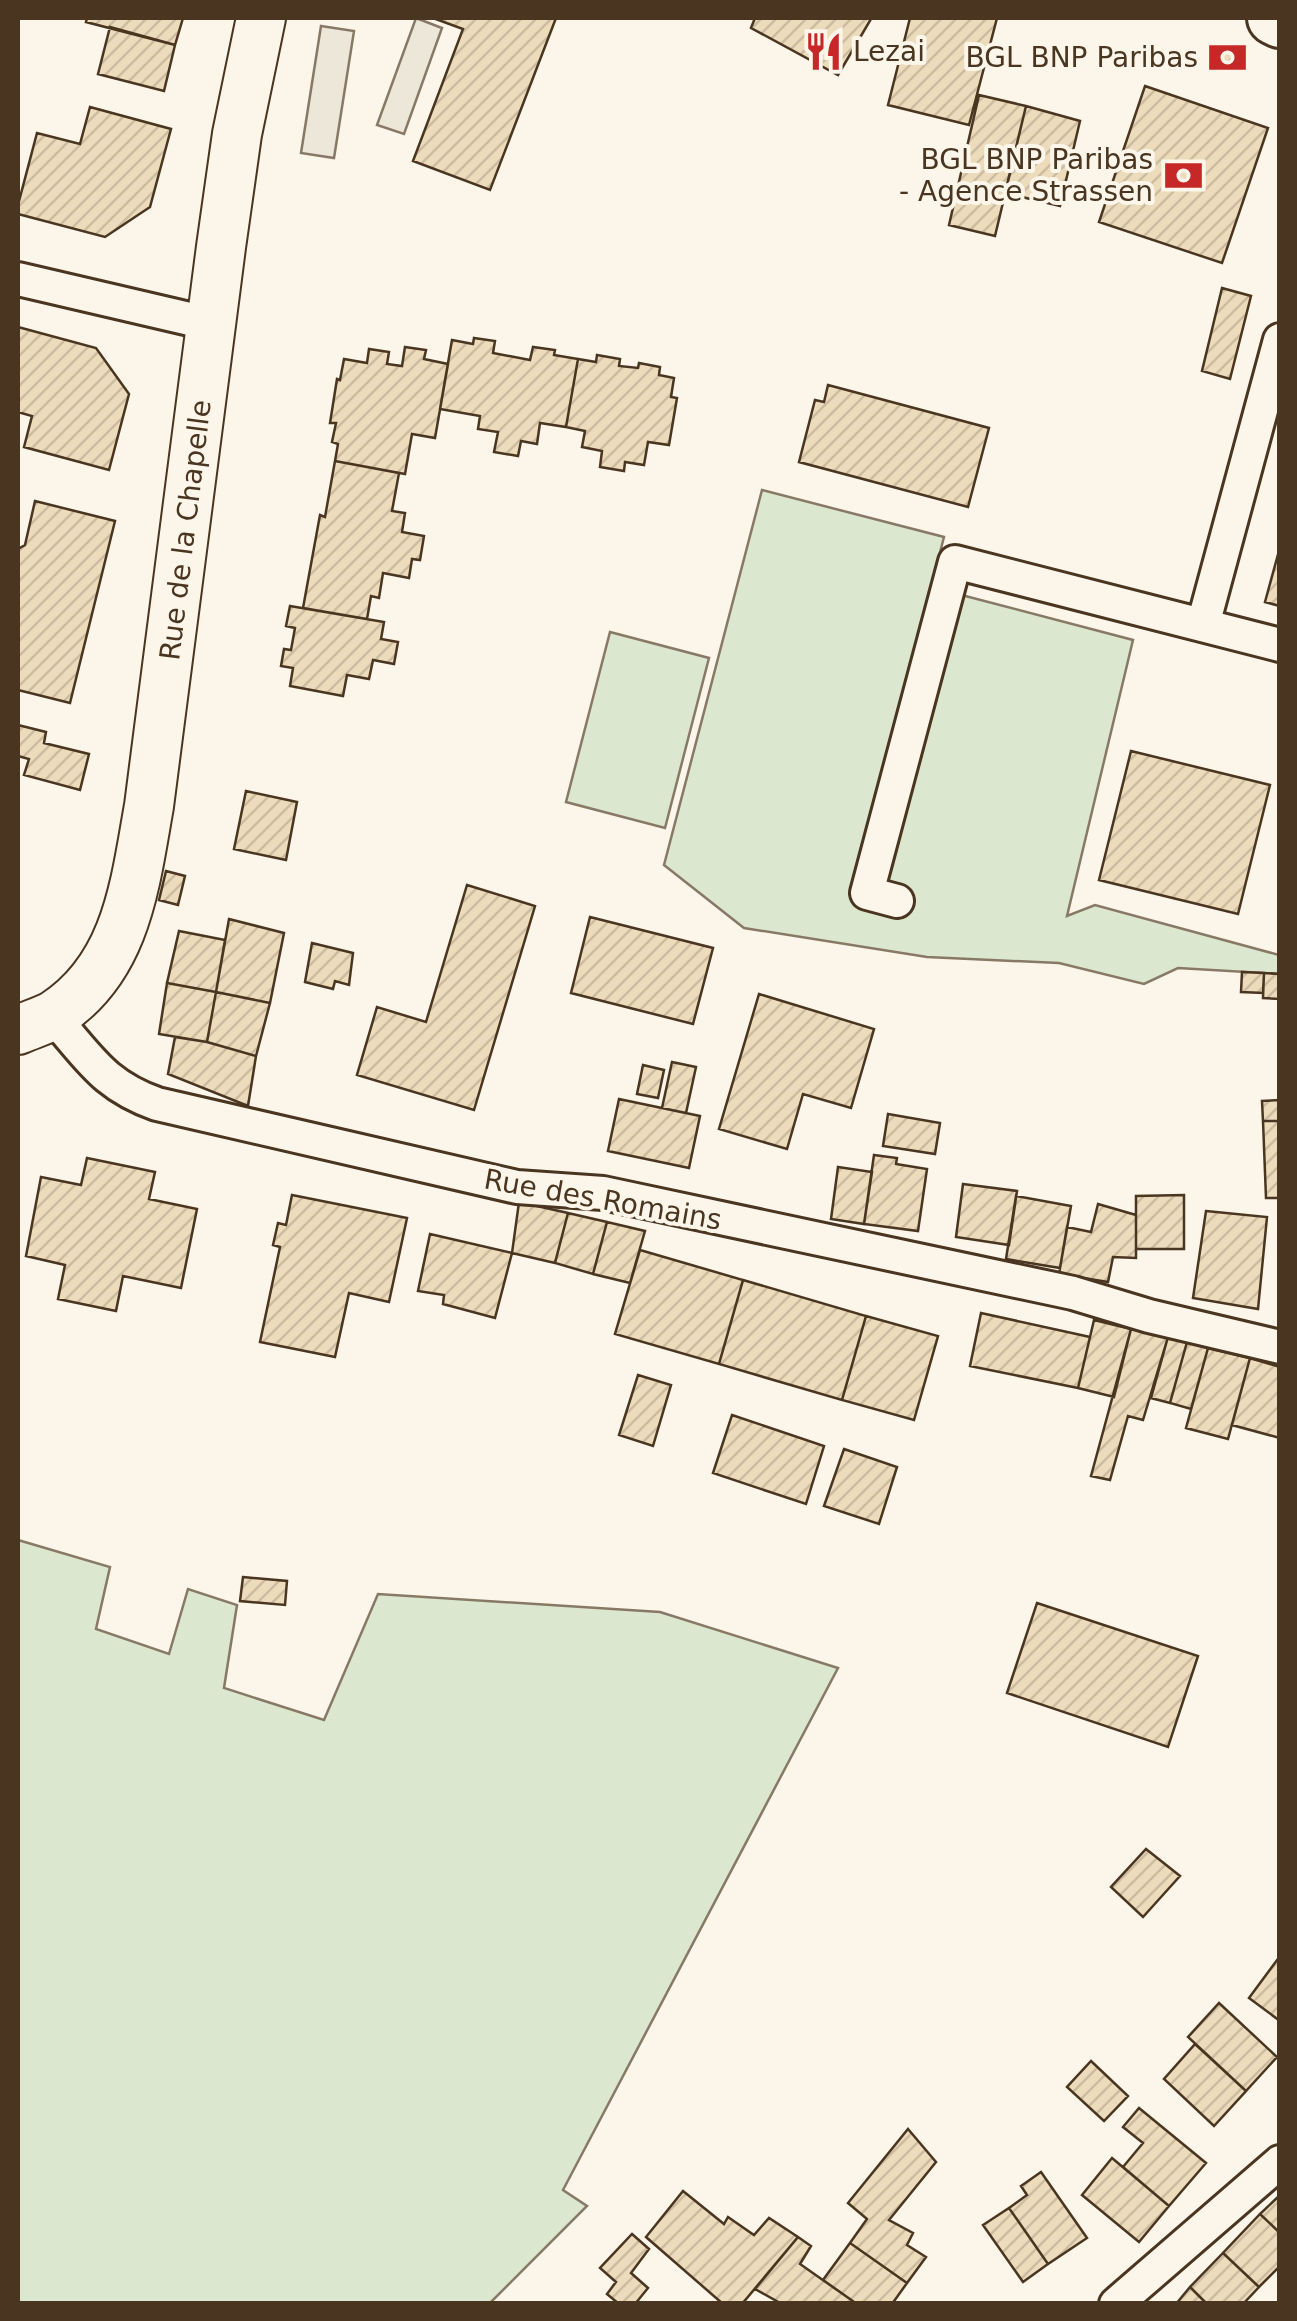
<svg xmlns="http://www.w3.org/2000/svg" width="1297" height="2321" viewBox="0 0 1297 2321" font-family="'DejaVu Sans',sans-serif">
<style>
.grass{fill:#dce7d0;stroke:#887966;stroke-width:2.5}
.parking{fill:#ede7d9;stroke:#887966;stroke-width:2.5}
.building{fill:url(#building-hatch);stroke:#4a3520;stroke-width:2.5}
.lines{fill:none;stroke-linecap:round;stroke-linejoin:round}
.street-casing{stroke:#4a3520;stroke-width:38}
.secondary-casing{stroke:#4a3520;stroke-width:52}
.primary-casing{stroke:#4a3520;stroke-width:58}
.street{stroke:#fbf6e9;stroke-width:32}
.secondary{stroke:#fbf6e9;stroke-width:48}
.primary{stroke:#fbf6e9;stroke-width:52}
.labels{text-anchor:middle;stroke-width:8;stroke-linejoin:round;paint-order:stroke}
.poi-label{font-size:28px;fill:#4a3520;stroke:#fbf6e9;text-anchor:end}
.street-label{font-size:28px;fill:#4a3520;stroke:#fbf6e9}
</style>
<defs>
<pattern id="building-hatch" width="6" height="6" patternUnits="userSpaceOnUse" patternTransform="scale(2.5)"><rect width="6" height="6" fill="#ecdcbc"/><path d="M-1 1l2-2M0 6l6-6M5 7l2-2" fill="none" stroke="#ccbda1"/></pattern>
</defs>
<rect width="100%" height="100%" fill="#fbf6e9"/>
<path class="grass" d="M762 490 944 537 931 587 1133 640 1067 916 1095 905 1279 955V974L1178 968 1144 984 1059 963 927 957 744 928 664 865Z
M610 632 709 658 665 828 566 802Z
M18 1540 110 1567 96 1629 169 1654 188 1589 237 1605 224 1688 324 1720 378 1594 660 1612 838 1668 563 2190 587 2206 490 2303H18Z"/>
<path class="parking" d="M416 18 442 28 404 134 377 125Z
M321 26 354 31 334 158 301 153Z"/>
<path class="building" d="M87 18H183L175 45 86 22Z
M433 18H556L490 190 413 161 463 29Z
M755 18H868L871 19 838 75 751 28Z
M910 18H997L969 125 888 105Z
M110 27 175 45 164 91 98 74Z
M1224 49 1236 53 1232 66 1219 61Z
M1145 86 1268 128 1222 263 1099 222Z
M979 95 1026 106 995 236 949 225Z
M1026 106 1080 121 1060 206 1005 193Z
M90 107 171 129 150 207 105 237 18 214V205L37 133 80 144Z
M1222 288 1251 296 1230 379 1202 371Z
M18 327 96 348 129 394 109 470 24 447 32 416 18 412Z
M474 338 495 341 493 353 530 360 533 347 555 350 554 355 578 359 566 427 540 423 537 444 521 441 518 456 494 452 498 432 478 429 480 416 440 409 452 340 473 344Z
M405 347 426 350 424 359 448 364 435 438 412 434 405 474 335 461 338 444 332 442 336 423H330L337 379 340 380 344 359 367 363 369 349 389 352 387 364 402 366Z
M597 355 620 359 619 366 638 368 639 363 660 367 659 375 674 378 671 397 677 398 669 445 648 442 644 465 625 462 624 471 600 467 602 451 582 447 585 431 566 427 578 359 596 362Z
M828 385 989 428 968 507 799 462 815 400 824 402Z
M335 461 399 473 392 511 405 513 402 532 424 536 420 560 412 559 409 578 383 573 379 598 371 596 367 619 303 608 320 515 325 517Z
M35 501 115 521 70 703 18 690V549L25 545Z
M1280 547V606L1265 602Z
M290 606 384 622 381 639 398 642 394 664 373 660 369 679 347 675 343 696 290 686 293 668 281 666 284 649 291 650 295 628 286 626Z
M18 725 46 732 44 743 89 754 80 790 24 775 29 759 18 756Z
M1131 751 1270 785 1238 914 1099 880Z
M246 791 297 802 286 860 234 849Z
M166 871 185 876 178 905 159 900Z
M467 885 535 906 474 1110 357 1075 377 1007 426 1022Z
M590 917 713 948 693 1024 571 993Z
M229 919 284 933 270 1003 216 992Z
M179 931 225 940 216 992 167 983Z
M312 943 353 953 349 985 335 981 333 989 305 982Z
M1242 972 1264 973 1263 993 1241 992Z
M1264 973 1280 974V999L1263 998Z
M167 983 216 992 207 1042 159 1034Z
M216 992 270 1003 256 1056 207 1042Z
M759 994 874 1029 851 1108 803 1094 787 1149 719 1129Z
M175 1037 207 1042 256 1056 248 1106 168 1074Z
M672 1062 696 1067 686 1113 662 1108Z
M643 1065 664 1070 658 1098 637 1094Z
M619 1099 700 1116 689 1168 608 1151Z
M1280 1100V1121H1263L1262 1101Z
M888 1114 940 1123 935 1154 883 1146Z
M1263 1121H1280V1198H1266Z
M874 1155 897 1158 896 1164 927 1169 918 1231 864 1224Z
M87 1158 155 1172 149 1199 197 1209 181 1288 123 1276 116 1311 58 1299 65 1265 26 1256 41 1177 81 1185Z
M838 1167 872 1172 864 1224 831 1219Z
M963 1184 1017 1191 1009 1245 956 1237Z
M292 1195 407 1218 389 1302 349 1293 335 1357 260 1342 280 1247 273 1245 278 1223 286 1225Z
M1184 1195V1249H1136V1196Z
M1016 1196 1071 1206 1060 1268 1006 1259Z
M519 1202 568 1213 555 1263 512 1253Z
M1098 1204 1136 1215V1258L1113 1257 1108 1282 1059 1274 1067 1227 1091 1232Z
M1206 1211 1267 1217 1258 1309 1193 1298Z
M568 1213 607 1222 593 1274 555 1263Z
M607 1222 645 1231 630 1283 593 1274Z
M430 1234 512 1253 495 1318 443 1304 444 1295 418 1291Z
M640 1250 743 1280 719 1364 615 1334Z
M743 1280 866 1316 842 1400 719 1364Z
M981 1313 1090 1337 1078 1388 970 1366Z
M866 1316 938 1336 914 1420 842 1400Z
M1094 1320 1131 1329 1114 1397 1078 1388Z
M1131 1329 1168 1337 1143 1420 1128 1416 1110 1480 1091 1476Z
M1168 1337 1187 1342 1170 1403 1151 1398Z
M1187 1342 1208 1348 1191 1409 1170 1403Z
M1208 1348 1250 1358 1228 1439 1186 1428Z
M1250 1358 1280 1367V1438L1232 1425Z
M638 1375 671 1385 653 1446 619 1435Z
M732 1415 824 1446 806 1504 713 1473Z
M844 1449 897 1467 879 1524 824 1506Z
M243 1577 287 1581 285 1605 240 1601Z
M1037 1603 1198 1656 1168 1747 1007 1693Z
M1146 1849 1180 1876 1143 1917 1111 1887Z
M1280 1956V2021L1249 1998Z
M1219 2003 1277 2057 1246 2091 1188 2037Z
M1195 2044 1246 2091 1214 2126 1164 2079Z
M1091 2061 1128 2096 1104 2121 1067 2087Z
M1139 2108 1206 2163 1169 2206 1123 2167 1143 2143 1123 2127Z
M908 2129 936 2162 889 2220 913 2233 907 2245 926 2257 907 2283 850 2243 867 2219 848 2203Z
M1112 2158 1169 2206 1139 2242 1082 2195Z
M1041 2172 1087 2238 1048 2264 1009 2208 1027 2195 1021 2186Z
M683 2191 724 2224 728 2217 754 2235 769 2218 798 2237 742 2304H723L646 2237Z
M1280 2195V2233L1260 2214Z
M1009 2208 1048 2264 1023 2282 983 2225Z
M1260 2214 1280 2233V2266L1259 2287 1223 2253Z
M632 2234 649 2249 631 2273 648 2288 635 2304H619L607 2294 616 2282 600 2268Z
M798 2237 811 2246 800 2264 857 2304H782L755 2289Z
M850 2243 907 2283 892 2304H857L823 2280Z
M1223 2253 1259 2287 1243 2304H1207L1190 2287Z
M1190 2287 1207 2304H1176Z"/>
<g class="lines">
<defs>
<path id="street" d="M18 279 211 324
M1203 625 1280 340
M897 901 867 893 955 562 1280 645
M52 1016C89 1056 101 1084 157 1104L517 1187 603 1193 1073 1293 1149 1316 1280 1347
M1116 2304 1280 2162"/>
<path id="secondary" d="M18 1030C29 1025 43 1021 54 1015 127 968 135 884 149 806L221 247 237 134 261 18"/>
<path id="primary" d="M1274 18 1280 21"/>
</defs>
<use href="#street" class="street-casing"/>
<use href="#secondary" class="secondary-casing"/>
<use href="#primary" class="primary-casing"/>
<use href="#street" class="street"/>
<use href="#secondary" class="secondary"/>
<use href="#primary" class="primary"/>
</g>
<defs>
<symbol id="restaurant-bare" viewBox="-9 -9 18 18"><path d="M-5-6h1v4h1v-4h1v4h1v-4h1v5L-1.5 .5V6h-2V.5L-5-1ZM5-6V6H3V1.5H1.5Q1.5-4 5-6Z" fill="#c62828" stroke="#fbf6e9" stroke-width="2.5" paint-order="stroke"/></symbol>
<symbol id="bank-bare" viewBox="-9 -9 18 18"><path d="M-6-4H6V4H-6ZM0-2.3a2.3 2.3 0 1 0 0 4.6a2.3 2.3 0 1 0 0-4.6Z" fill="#c62828" stroke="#fbf6e9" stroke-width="2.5" paint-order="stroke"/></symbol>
</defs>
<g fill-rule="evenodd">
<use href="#restaurant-bare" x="796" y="24" width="55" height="55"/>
<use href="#bank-bare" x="1200" y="30" width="55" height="55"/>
<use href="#bank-bare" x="1156" y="148" width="55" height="55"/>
</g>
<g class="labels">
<g class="poi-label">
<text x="853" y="61" text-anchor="start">Lezai</text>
<text x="1198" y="67">BGL BNP Paribas</text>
<text x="1153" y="169">BGL BNP Paribas<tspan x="1153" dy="32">- Agence Strassen</tspan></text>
</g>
<g class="street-label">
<text transform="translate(185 530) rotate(-83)" y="10">Rue de la Chapelle</text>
<text transform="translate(603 1199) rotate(10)" y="10">Rue des Romains</text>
</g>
</g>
<rect width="1297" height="2321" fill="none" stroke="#4a3520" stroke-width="40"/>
</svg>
